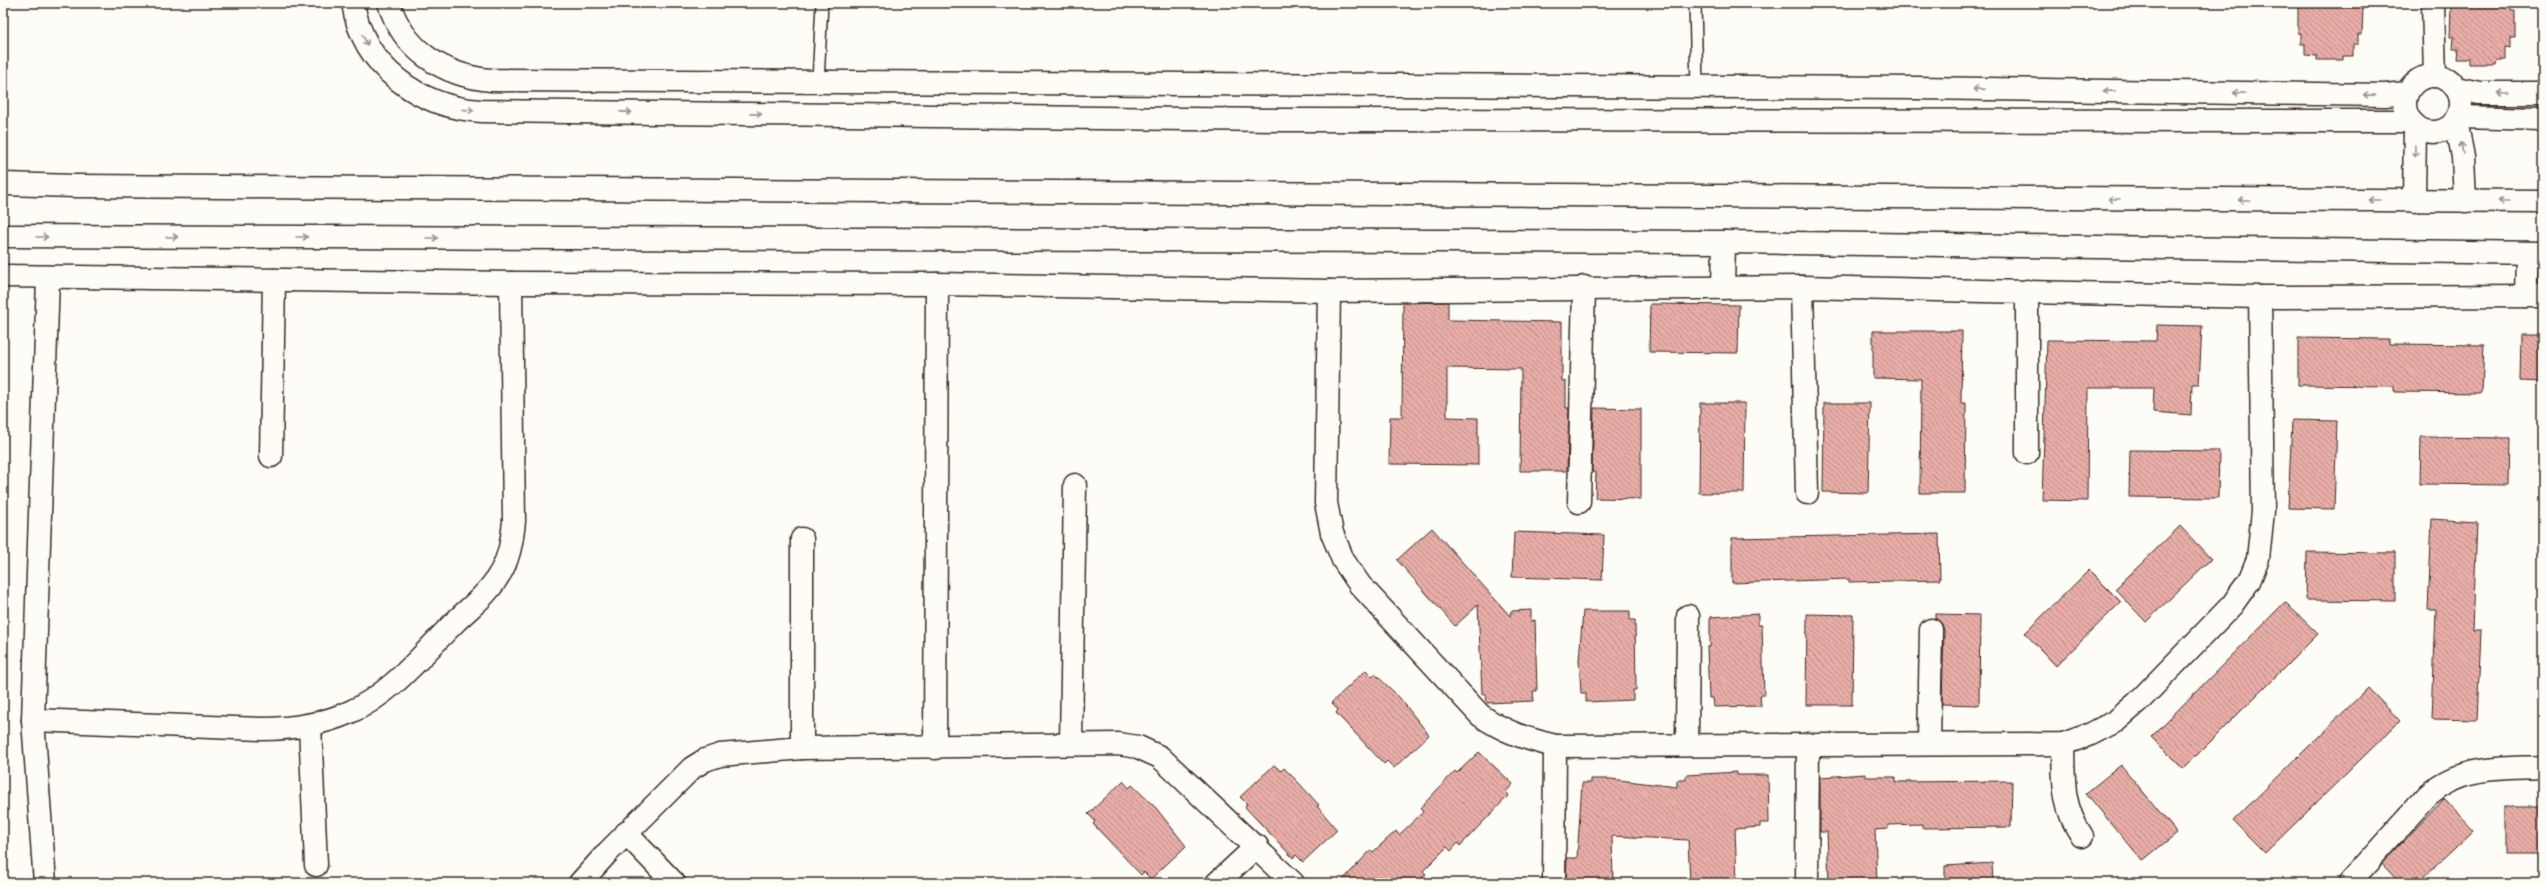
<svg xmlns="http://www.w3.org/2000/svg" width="2546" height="886" font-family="'Indie Flower',sans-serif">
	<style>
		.building { fill: url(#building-back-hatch); stroke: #3b2a1e }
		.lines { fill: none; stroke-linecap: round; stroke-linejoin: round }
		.service-casing { stroke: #3b2a1e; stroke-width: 14 }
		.minor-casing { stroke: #3b2a1e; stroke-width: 25 }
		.service { stroke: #fdfcf7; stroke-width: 11 }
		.minor { stroke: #fdfcf7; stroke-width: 22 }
		.oneway { stroke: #9c938a }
	</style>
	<defs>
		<pattern id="building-back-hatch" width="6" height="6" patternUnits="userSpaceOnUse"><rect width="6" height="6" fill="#e8ada7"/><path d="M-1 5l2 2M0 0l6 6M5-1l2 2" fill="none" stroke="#bd8d87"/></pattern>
	</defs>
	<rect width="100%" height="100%" fill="#fdfcf7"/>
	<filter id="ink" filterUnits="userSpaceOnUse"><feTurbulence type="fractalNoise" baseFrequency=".025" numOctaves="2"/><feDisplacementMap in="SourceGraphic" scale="8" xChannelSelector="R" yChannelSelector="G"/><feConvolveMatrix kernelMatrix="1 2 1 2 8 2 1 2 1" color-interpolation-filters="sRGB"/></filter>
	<g filter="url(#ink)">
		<!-- building -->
		<g class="building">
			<polygon points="2298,3 2359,3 2359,7 2363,7 2362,34 2358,34 2358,44 2353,44 2353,56 2343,56 2343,60 2317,60 2317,56 2305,55 2305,44 2301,44 2301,33 2298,33"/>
			<polygon points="2454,3 2511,3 2511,11 2515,11 2515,38 2510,38 2510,48 2505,47 2505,60 2496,60 2495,64 2469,64 2469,59 2457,59 2458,48 2453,48 2454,37 2450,37 2451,6 2454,6"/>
			<polygon points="1448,302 1448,320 1562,322 1562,381 1566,381 1566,408 1569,408 1567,471 1520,471 1521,369 1447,368 1447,417 1478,418 1478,465 1389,464 1390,417 1402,417 1403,303"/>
			<polygon points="1650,304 1739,305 1738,353 1649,352"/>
			<polygon points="2157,325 2202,326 2199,384 2192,384 2191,415 2153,412 2154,388 2088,388 2087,501 2042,500 2047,340 2156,341"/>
			<polygon points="1873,331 1962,331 1961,403 1966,403 1965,493 1920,493 1921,379 1873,378"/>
			<polygon points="2521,334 2543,334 2543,382 2520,381"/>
			<polygon points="2298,338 2389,339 2389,344 2484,345 2482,393 2394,392 2394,386 2298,385"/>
			<polygon points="1700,403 1745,403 1744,493 1699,493"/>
			<polygon points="1824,403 1870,403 1868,493 1823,492"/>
			<polygon points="1594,408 1641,409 1641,499 1595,498 1596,472 1592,472"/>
			<polygon points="2292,420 2337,421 2334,509 2288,508"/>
			<polygon points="2421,437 2510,438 2509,485 2420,484"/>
			<polygon points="2130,450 2219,451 2218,498 2129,497"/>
			<polygon points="2432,519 2477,522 2473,631 2481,631 2477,720 2432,719 2436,610 2428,610"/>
			<polygon points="2180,526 2211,559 2146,622 2115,589"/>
			<polygon points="1432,528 1510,616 1511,611 1531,610 1531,621 1535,620 1537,691 1533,691 1534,701 1487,703 1486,694 1482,694 1478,605 1455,626 1397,560"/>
			<polygon points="1514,532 1604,535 1602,580 1512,577"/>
			<polygon points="1939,534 1940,580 1849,582 1849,579 1732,583 1732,538"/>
			<polygon points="2307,552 2395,553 2395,601 2306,600"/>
			<polygon points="2089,570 2121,602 2056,666 2025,633"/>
			<polygon points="2285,602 2318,634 2183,769 2151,737"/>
			<polygon points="1583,611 1630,611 1630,620 1635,620 1636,690 1633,690 1633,700 1586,702 1586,693 1581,693 1579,660"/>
			<polygon points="1758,614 1758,625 1762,625 1764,695 1760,695 1761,706 1714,707 1713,698 1709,698 1707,647 1710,647 1710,617"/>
			<polygon points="1807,614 1853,615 1852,705 1806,705"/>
			<polygon points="1935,614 1980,615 1979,705 1942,704 1944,630 1942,624 1935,618"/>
			<polygon points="1366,670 1372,677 1375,674 1399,697 1429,735 1394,768 1387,761 1384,764 1336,713 1338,710 1331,703"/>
			<polygon points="2368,688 2400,721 2265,853 2233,821"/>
			<polygon points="1479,752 1513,784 1506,792 1509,795 1460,846 1458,843 1451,851 1447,847 1423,871 1426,874 1417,883 1340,883 1371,850 1373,852 1396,831 1399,835 1423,812 1420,808 1455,771 1457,773"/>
			<polygon points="1274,765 1281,771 1284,768 1298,782 1319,805 1317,806 1337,830 1303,862 1296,855 1293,858 1245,807 1247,804 1240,797"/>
			<polygon points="2121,765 2177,833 2142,861 2086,793"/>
			<polygon points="1737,772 1737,775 1768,775 1769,823 1760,823 1760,827 1735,829 1737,883 1690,883 1688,840 1612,836 1613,883 1566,883 1567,858 1577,858 1582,783 1591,783 1591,779 1611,779 1677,787 1677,780 1686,780 1686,775"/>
			<polygon points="1866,774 1866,777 1896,777 1896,782 2012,781 2011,827 1922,828 1922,824 1888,825 1888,829 1875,830 1877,883 1829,883 1827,832 1820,832 1820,777"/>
			<polygon points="1123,781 1129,788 1132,785 1156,808 1186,846 1151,879 1144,872 1141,875 1093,824 1095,821 1088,814"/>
			<polygon points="2444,799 2474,831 2419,883 2400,883 2382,864"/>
			<rect x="2505" y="807" width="38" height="47"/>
			<polygon points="1992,863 1993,883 1945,883 1945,866"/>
		</g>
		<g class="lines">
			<!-- service casing -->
			<g class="service-casing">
				<g id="service">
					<polyline points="1695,3 1697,87"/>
					<polyline points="818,82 822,3"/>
				</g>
			</g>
			<!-- minor casing -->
			<g class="minor-casing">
				<g id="minor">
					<path d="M353,3C363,67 419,107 481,111L1281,120L2411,121"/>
					<path d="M389,3C403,50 444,76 491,80L1915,88L2385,95L2407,93"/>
					<polyline points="2433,3 2435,76"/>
					<circle cx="2433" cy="104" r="28"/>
					<polyline points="2456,88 2479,93 2543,93"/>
					<polyline points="2458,117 2543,119"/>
					<polyline points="2456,120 2463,157 2465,201"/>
					<polyline points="3,184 75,186 2543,201"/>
					<polyline points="2414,201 2415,125"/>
					<polyline points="3,236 1724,242 2543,253"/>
					<polyline points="3,276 511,283 937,284 1329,291 1802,287 2260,297 2543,296"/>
					<polyline points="1802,287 1807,493"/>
					<polyline points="1723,288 1724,242"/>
					<path d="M1329,291L1326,503L1332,533L1343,560L1360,585L1480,715C1504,732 1527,739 1555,746L2063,744L2091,734L2116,721L2138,702L2232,605L2249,581L2258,559L2263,511L2260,297"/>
					<polyline points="2027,291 2027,453"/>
					<polyline points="2526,296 2527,253"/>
					<polyline points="271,456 274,280"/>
					<polyline points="1579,502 1584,287"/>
					<polyline points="802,539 802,748"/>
					<path d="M33,720L261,729C292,729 321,725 350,712C392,694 423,653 455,622C469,608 487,595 497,578C509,561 512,541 514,521L511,283"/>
					<polyline points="310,725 316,865"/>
					<polyline points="1071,743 1075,485"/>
					<polyline points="1929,743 1931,630"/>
					<polyline points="1687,744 1688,616"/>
					<path d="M2063,744C2064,780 2061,805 2082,836"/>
					<polyline points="935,748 937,284"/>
					<polyline points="626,833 674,883"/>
					<polyline points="45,883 33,720 48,278"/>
					<polyline points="580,883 608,852 692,768 705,760 720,755 802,748 1118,744 1138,747 1160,757 1293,883"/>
					<polyline points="1217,883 1257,846"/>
					<polyline points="1554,883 1555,746"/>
					<polyline points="1807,883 1808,744"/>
					<path d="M2349,883L2428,795C2463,765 2499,769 2543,767"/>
				</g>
			</g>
			<!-- service -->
			<use href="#service" class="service"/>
			<!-- minor -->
			<use href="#minor" class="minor"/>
		</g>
		<!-- one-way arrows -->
		<defs><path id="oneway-shaft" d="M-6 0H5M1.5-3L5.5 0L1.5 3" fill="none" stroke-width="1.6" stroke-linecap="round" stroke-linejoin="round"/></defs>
		<g class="oneway">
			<use href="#oneway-shaft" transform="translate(365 40) rotate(63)"/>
			<use href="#oneway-shaft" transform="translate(1979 89) rotate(-179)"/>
			<use href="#oneway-shaft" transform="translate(2109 91) rotate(-179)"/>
			<use href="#oneway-shaft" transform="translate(2239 93) rotate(-179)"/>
			<use href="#oneway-shaft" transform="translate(2504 93) rotate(-180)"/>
			<use href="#oneway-shaft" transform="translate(2369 95) rotate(-179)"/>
			<use href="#oneway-shaft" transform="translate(468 110) rotate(6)"/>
			<use href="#oneway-shaft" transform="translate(626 112) rotate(1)"/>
			<use href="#oneway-shaft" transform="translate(756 114) rotate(1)"/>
			<use href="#oneway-shaft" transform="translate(2462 148) rotate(-98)"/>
			<use href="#oneway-shaft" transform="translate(2415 151) rotate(89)"/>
			<use href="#oneway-shaft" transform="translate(2114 199) rotate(-180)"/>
			<use href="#oneway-shaft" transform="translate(2244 200) rotate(-180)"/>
			<use href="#oneway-shaft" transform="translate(2374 200) rotate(-180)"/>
			<use href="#oneway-shaft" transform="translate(2504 201) rotate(-180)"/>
			<use href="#oneway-shaft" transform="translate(42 237)"/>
			<use href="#oneway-shaft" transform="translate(172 237)"/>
			<use href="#oneway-shaft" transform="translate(302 237)"/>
			<use href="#oneway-shaft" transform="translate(432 238)"/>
		</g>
	</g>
	<!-- margin -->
	<rect width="2546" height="886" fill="none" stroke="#fdfcf7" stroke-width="16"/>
	<rect x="8" y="8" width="2530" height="870" fill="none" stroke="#3b2a1e" stroke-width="1.5" filter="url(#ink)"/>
</svg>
